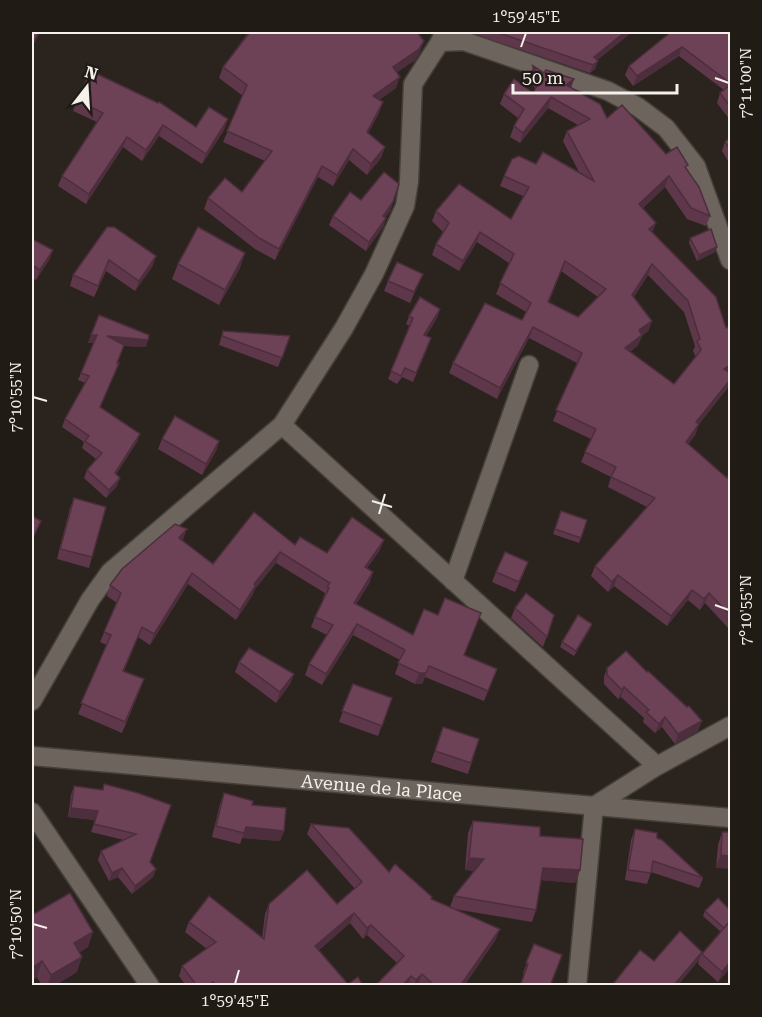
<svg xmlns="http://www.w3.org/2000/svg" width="762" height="1017" font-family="'Roboto Serif',serif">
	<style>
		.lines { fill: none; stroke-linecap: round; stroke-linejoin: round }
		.street-casing { stroke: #45403a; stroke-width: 21 }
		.secondary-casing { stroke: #45403a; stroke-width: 21 }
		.street { stroke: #6c645d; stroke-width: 18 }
		.secondary { stroke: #6c645d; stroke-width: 18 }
		.wall { fill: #5e384a; fill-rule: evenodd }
		.shaded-wall { fill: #4c2e3c }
		.building { fill: #6d4156; stroke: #4c2e3c; stroke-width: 1.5; fill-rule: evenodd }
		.ticks { fill: none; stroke: #f5f0ec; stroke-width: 2 }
		.labels { text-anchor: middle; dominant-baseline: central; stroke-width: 4.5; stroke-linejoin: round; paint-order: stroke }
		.street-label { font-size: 18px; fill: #f5f0ec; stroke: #211b15 }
		.neatline { fill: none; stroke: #f5f0ec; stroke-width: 2 }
		.ticks-label { font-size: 15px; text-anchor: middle; fill: #f5f0ec }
	</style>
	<rect width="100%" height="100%" fill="#2b241e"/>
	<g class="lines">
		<!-- street casing -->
		<g class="street-casing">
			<g id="street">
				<polyline points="440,42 464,41 608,91 638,107 666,128 696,166 730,260"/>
				<polyline points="282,425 657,766"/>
				<polyline points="453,581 529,365"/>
				<polyline points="32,701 90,600 110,572 282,425 344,328 374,274 405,206 409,181 413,84 440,42 444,32"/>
				<polyline points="32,812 150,986"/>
				<polyline points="577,986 594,806 657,766 730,726"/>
			</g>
		</g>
		<!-- secondary casing -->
		<g class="secondary-casing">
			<g id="secondary">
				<path id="s1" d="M32,756L730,818"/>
			</g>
		</g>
		<!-- street -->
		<use href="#street" class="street"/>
		<!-- secondary -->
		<use href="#secondary" class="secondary"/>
	</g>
	<!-- wall -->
	<g class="wall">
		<polygon points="243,32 417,32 420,52 415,60 397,72 396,88 379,100 383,102 379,113 368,133 385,147 381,158 367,175 349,160 333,186 318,177 275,260 255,249 204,209 208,198 242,192 265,161 223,142 243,96 219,78 223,67 247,34"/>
		<polygon points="469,32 632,32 597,60 595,69 590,73"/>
		<polygon points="671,32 730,33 730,120 717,103 720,93 724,90 679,56 633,86 625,75 629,66"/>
		<path d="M533,66L544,73L574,79L571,88L607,118L666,154L687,169L710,216L706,226L687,219L665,187L643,208L656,223L652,232L726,328L730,326V385L699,424L695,435L688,444L727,478L730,472V630L705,603L700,610L688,600L667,626L614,586L608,592L591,576L595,566L647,507L608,487L611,477L581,462L591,439L553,421L577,363L529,338L497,399L449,373L453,363L522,320L526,312L496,294L509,263L477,242L459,271L432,255L436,244L443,232L432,221L436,211L511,219L523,196L500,186L504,176L536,164L580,174L563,141L567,131L578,125L548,108L520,143L510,137L514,126L518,118L500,104L504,94L533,93L535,89L529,77ZM561,271L598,297L578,317L549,302ZM648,275L684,312L695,346L693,351L696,357L674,384L630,352L638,345L642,336L648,331L652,321L634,297Z"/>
		<polygon points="77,100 196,127 228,119 224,130 202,164 159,136 142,161 123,147 86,204 58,186 62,176 97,122 73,111"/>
		<polygon points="730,138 730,164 722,151 725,142"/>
		<polygon points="361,200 393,202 390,211 385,218 386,218 383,227 366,251 329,225 333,216"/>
		<polygon points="107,227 156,256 152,267 135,291 106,271 94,297 70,286 73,275"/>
		<polygon points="690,238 715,252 697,261 689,243"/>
		<polygon points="32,239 53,250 49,260 36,280 32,278"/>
		<polygon points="178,264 240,268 219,305 172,279"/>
		<polygon points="423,274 410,303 384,291 388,281"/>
		<polygon points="440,309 437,318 426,336 428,347 413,382 402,377 397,384 388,379 410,326 406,324 409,316"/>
		<polygon points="99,315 146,347 124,346 117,363 119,363 116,371 100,407 140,434 137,442 116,474 117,486 106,498 84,478 87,470 96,459 82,448 84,442 62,427 65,419 85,383 78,380 94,343 88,343"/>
		<polygon points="223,331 290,336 278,367 219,345"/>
		<polygon points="162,439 219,441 216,451 202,475 158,449"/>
		<polygon points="74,498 92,557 89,568 57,559 70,508"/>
		<polygon points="561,511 587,520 579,543 553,534"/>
		<polygon points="182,540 213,564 295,545 327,553 380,550 367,568 370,582 356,604 413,635 497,669 484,701 425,677 422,684 415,684 395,674 400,660 353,635 322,685 305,675 309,664 327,635 311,627 315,617 324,598 323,598 325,593 276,563 255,589 252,596 236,620 188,584 150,645 138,637 124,671 140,690 122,733 78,714 107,645 100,642 117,603 107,596 110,585"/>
		<polygon points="496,572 524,573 515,592 492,582"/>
		<polygon points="515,608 554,615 543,647 511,618"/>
		<polygon points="590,629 574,656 560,647 562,642"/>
		<polygon points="239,662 294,674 290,684 276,703 235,672"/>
		<polygon points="607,668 698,731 675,744 662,727 655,733 643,722 644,718 621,697 618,699 604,684 604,677"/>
		<polygon points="353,684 392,698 378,736 339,722"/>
		<polygon points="443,727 479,739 468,774 431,762"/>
		<polygon points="104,784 138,793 150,862 156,869 153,877 132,894 118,877 109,881 98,860 101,851 124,840 91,832 95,820 68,817 71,795 74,786 102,790"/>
		<polygon points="224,793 252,805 284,831 280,841 242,838 240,844 212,837 220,804"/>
		<polygon points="473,821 540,836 580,870 575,883 541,880 536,910 532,922 454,909 496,939 464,986 420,986 418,984 417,986 375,986 397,963 367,935 363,939 350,923 319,950 348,984 363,986 186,986 179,976 182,966 207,949 185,932 189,922 262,938 265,914 269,904 337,904 355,889 307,834 311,824 431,899 450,907 454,896 475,871 465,870 468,833"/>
		<polygon points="635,829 657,838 703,878 699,888 651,872 647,884 625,880 631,840"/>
		<polygon points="722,832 730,832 716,868 718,845"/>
		<polygon points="730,910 730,968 718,982 698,964 699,960 677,986 613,986 614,983 654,961 702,954 721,932 703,916 705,911"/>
		<polygon points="32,915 88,947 80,952 77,972 54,986 42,986 37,977 32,980"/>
		<polygon points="534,944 524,974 523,973"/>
	</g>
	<!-- shaded-wall -->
	<g class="shaded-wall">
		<polygon points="39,32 40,32 32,48 32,45"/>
		<polygon points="625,32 632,32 591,65 594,57"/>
		<polygon points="424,41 420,52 415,60 389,78 393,67"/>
		<polygon points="682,47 679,56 633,86 637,76"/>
		<polygon points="598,61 595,69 590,73 593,65"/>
		<polygon points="400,77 396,88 369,107 373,96"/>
		<polygon points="574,79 570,90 566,85"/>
		<polygon points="551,97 548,108 520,143 523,133"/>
		<polygon points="383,102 379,113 363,143 367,132"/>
		<polygon points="228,119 224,130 202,164 206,154"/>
		<polygon points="163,125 159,136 142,161 146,150"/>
		<polygon points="127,137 123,147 86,204 89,194"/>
		<polygon points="385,147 381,158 367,175 371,164"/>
		<polygon points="353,149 349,160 333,186 337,175"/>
		<polygon points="322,166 318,177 275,260 279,249"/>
		<polygon points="669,176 665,187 636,215 639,204"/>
		<polygon points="393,202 390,211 379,225 383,216"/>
		<polygon points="386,218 383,227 366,251 369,242"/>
		<polygon points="656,223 652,234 649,229"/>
		<polygon points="480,232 477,242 459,271 463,261"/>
		<polygon points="717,247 715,252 697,261 699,255"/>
		<polygon points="53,250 49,260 36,280 40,270"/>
		<polygon points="245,253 240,268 219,305 225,290"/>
		<polygon points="156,256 152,267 135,291 139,281"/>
		<polygon points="652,264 648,275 628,306 632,295"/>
		<polygon points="423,274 419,284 410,303 414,292"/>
		<polygon points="440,309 437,318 421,344 424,335"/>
		<polygon points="652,321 648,331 642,336 638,345 621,358 625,348 639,330"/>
		<polygon points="533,327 529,338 497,399 500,388"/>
		<polygon points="91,335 97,335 94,343 88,343"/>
		<polygon points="107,336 148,340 146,347 124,346"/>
		<polygon points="730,365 730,373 724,369"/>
		<polygon points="730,380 730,385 692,432 696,422"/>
		<polygon points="699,424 695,435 682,453 686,442"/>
		<polygon points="140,434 137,442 112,481 115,473"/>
		<polygon points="219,441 216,451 202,475 206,464"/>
		<polygon points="120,478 117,486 106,498 109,490"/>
		<polygon points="187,529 183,540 175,548 179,538"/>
		<polygon points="384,540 380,550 361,577 365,567"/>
		<polygon points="280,552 276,563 255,589 252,596 236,620 240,610 254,584"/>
		<polygon points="373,572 370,582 351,613 354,603"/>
		<polygon points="192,573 188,584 150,645 154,634"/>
		<polygon points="618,575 614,586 608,592 612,582"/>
		<polygon points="692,590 688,600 667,626 671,616"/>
		<polygon points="709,593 705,603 700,610 704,599"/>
		<polygon points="357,624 353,635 322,685 326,674"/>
		<polygon points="592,624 590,629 574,656 576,651"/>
		<polygon points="429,666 422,684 415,684 419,673"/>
		<polygon points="294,674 290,684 276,703 280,692"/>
		<polygon points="624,687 621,697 618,699 622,690"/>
		<polygon points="665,717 662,727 655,733 659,724"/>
		<polygon points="702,721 698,731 675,744 678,734"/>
		<polygon points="71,808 98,811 95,820 68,817"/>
		<polygon points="246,827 284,831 280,841 242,838"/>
		<polygon points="721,855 730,856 730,869 716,868"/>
		<polygon points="469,858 484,859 480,871 465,870"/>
		<polygon points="122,868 118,877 109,881 112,873"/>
		<polygon points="543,868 580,870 575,883 539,880"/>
		<polygon points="156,869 153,877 132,894 135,886"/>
		<polygon points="354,913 350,923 311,956 315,946"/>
		<polygon points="371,925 367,935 363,939 367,928"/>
		<polygon points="500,929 496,939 464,986 460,986"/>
		<polygon points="93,932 88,947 69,958 74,943"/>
		<polygon points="702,952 699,960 677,986 673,986"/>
		<polygon points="82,957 77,972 54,986 47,986 51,975"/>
		<polygon points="42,961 37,977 32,980 32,971 33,967"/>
		<polygon points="730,962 730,968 718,982 722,972"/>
		<polygon points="422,974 418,984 417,986 414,986 416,980"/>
		<polygon points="411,976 408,986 402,986"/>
	</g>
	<!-- building -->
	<g class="building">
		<polygon points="32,32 39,32 32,45"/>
		<polygon points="250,32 417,32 424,41 419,49 393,67 400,77 373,96 383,102 367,132 385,147 371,164 353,149 337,175 322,166 279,249 259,238 208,198 225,178 242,192 272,151 227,131 247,85 223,67"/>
		<polygon points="496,32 625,32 594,57 598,61 593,65"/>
		<polygon points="671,32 729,32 730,33 730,83 682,47 637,76 629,66"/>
		<path d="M533,66L544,73L546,70L574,79L566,85L600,104L607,118L622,105L666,154L677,147L688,165L685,167L699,187L710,216L691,208L669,176L639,204L656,223L649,229L716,297L726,328L730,326V365L724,369L730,373V380L696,422L699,424L686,442L727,478L730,472V615L709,593L704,599L692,590L671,616L618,575L612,582L595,566L655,498L611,477L616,467L585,452L596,429L556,410L582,353L533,327L500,388L453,363L485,303L522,320L531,303L500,283L514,254L480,232L463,261L436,244L449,223L436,211L459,184L511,219L529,187L504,176L512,159L519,156L536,164L543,152L594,181L567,131L590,119L551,97L523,133L514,126L524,109L504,94L514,79L533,93L540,80ZM565,261L606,289L578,317L548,302ZM652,264L688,301L700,339L697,341L701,350L674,384L625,348L642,335L639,330L652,321L632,295Z"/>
		<polygon points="91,71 158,103 159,102 196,127 209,107 228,119 206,154 163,125 146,150 127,137 89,194 62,176 103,113 77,100"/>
		<polygon points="730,85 730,106 720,93"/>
		<polygon points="730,138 730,149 725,142"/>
		<polygon points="384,172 399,184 393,202 383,216 386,218 369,242 333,216 350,192 361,200"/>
		<polygon points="107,227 114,227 156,256 139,281 109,260 98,286 73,275"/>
		<polygon points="198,227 245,253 225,290 178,264"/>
		<polygon points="711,229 717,247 699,255 690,238"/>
		<polygon points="32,239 53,250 40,270 32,265"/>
		<polygon points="397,262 423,274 414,292 388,281"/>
		<polygon points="420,297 440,309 424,335 431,338 416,373 405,368 401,376 391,371 413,318 409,316"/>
		<polygon points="99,315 149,335 148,340 107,336 124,345 117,363 119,363 100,407 140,434 115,473 120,478 109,490 87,470 102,453 85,441 89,436 65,419 89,376 81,373 97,335 91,335"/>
		<polygon points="223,331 290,336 282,358 222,336"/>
		<polygon points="175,416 219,441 206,464 162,439"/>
		<polygon points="74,498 106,507 92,557 60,549"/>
		<polygon points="561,511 587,520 581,538 555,529"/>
		<polygon points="254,512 295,545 300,537 327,553 352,517 384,540 365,567 373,572 354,603 413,635 424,609 438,615 445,598 481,613 464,655 497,669 488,691 429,666 426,673 419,673 398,663 405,650 357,624 326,674 309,664 333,625 315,617 329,588 327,587 330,583 280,552 254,584 256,585 240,610 192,573 154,634 142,627 123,671 144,679 125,722 81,703 111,635 104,632 121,593 110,585 122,569 175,524 187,529 179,538 213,564"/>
		<polygon points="32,516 41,521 32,540"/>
		<polygon points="505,552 528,562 519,582 496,572"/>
		<polygon points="526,593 554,615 547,637 515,608"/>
		<polygon points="578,615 592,624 576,651 562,642"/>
		<polygon points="249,648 294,674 280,692 239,662"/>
		<polygon points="626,651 647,672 648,671 687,707 689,706 702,721 678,734 665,717 659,724 646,712 649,710 624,687 622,690 607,675 607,668"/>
		<polygon points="353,684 392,698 382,726 342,711"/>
		<polygon points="443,727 479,739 471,763 435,751"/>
		<polygon points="104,784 138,793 171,805 150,862 156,869 135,886 122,868 112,873 101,851 136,834 94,824 98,811 71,808 74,786 103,790"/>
		<polygon points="224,793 253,801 252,805 286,808 284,831 246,827 244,833 216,826"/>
		<polygon points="473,821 540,827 540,836 583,839 580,870 543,868 536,910 454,896 484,859 469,858"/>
		<polygon points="311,824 349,828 389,872 395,864 432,897 431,899 500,929 460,986 435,986 422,974 416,980 411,976 402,986 375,986 404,956 371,925 367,928 354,913 315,946 348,984 358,977 363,986 329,986 328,984 326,986 216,986 213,982 208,986 197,986 182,966 216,942 189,922 209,896 264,939 269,904 307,870 337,904 362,882"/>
		<polygon points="635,829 657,833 657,838 662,840 703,878 653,861 651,873 628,870"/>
		<polygon points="722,832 730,832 730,856 721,855"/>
		<polygon points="70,893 93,932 74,943 82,957 51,975 42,961 33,967 32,964 32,915"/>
		<polygon points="718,898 730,910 730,921 724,928 705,911"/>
		<polygon points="730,921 730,962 722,972 702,954"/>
		<polygon points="680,931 702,952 673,986 617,986 614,983 640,950 654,961"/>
		<polygon points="534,944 562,955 550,986 520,986 528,964 526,963"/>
	</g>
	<!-- ticks -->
	<path class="ticks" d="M521,47L526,33M715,78L729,83M33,397L47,401M372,501L392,507M379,514L385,494M715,605L729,610M33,924L47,928M235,984L239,970"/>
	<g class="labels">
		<!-- street labels -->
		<g class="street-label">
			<text stroke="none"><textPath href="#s1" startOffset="351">Avenue de la Place</textPath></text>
		</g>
	</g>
	<!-- border -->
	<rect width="762" height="1017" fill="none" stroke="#211b15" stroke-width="66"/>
	<!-- north arrow -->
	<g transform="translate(87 87) rotate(17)" stroke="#211b15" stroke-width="4.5" paint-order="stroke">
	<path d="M0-4.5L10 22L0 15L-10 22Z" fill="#f5f0ec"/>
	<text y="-9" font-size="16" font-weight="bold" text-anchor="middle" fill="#f5f0ec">N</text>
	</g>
	<!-- scale -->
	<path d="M513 84v9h164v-9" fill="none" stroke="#f5f0ec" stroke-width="3"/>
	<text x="522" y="84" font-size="18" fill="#f5f0ec" stroke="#211b15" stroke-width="4.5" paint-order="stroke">50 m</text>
	<rect x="33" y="33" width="696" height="951" class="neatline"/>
	<g class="ticks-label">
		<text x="526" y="22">1°59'45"E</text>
		<text transform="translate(746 83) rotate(-90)" y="5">7°11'00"N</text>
		<text transform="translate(16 397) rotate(-90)" y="5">7°10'55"N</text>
		<text transform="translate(746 610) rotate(-90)" y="5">7°10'55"N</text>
		<text transform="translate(16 924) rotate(-90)" y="5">7°10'50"N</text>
		<text x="235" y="1006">1°59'45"E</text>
	</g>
</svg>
